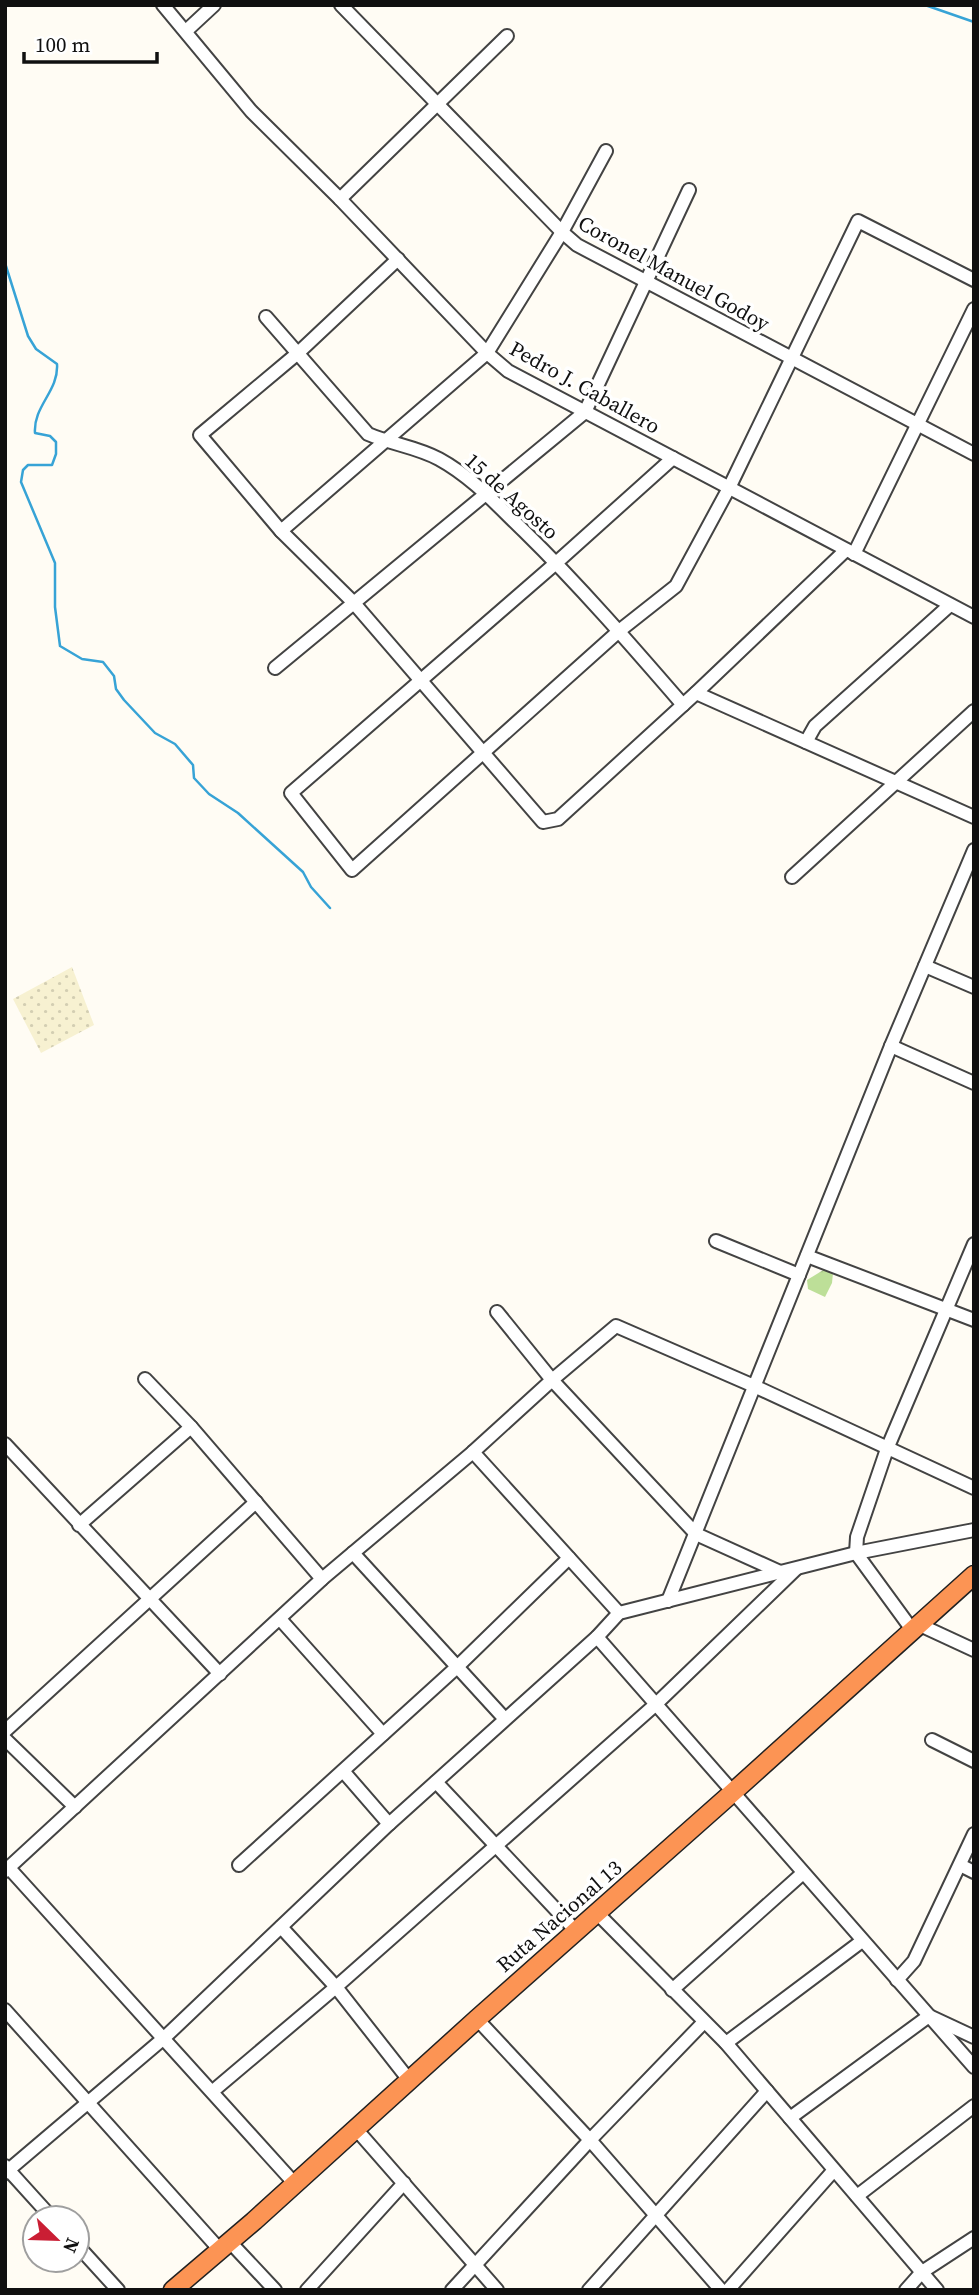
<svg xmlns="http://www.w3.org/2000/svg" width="979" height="2295" font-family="'Source Serif 4',serif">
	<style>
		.farmland { fill: url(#farmland-dots) }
		.forest { fill: url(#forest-firs) }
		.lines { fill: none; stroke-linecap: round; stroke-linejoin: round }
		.stream { stroke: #37a3d6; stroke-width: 2.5 }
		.minor-casing { stroke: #434343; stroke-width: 16 }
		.highway-casing { stroke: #212121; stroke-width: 21 }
		.minor { stroke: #fff; stroke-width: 12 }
		.highway { stroke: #fc9454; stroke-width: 18 }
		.labels { text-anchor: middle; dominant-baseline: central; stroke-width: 7; stroke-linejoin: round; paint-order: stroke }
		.street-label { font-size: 21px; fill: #101010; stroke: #fff }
	</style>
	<defs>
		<pattern id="farmland-dots" width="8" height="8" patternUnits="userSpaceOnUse" patternTransform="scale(1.75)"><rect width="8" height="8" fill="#f7f1d1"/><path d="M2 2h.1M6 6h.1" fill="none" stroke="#d3ceb2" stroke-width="1.8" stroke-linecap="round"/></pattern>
		<pattern id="forest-firs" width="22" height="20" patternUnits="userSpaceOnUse" patternTransform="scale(1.75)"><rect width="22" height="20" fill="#bddf98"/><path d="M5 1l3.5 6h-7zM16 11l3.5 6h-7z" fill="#a1be82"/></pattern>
	</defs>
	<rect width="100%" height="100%" fill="#fffcf4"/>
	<!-- farmland -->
	<polygon class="farmland" points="72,967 94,1025 41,1053 13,999"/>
	<!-- forest -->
	<polygon class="forest" points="825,1269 833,1273 832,1283 825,1297 808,1289 807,1280"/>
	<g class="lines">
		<!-- stream -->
		<g class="stream">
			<polyline points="925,5 974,22"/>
			<path d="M5,263L28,336L36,349L57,364C59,391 33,406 35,433L50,436L56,442V454L52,465H28L23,470L21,482L55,563V607L60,646L82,659L103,662L114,676L116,689L124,700L155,733L175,744L193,765L194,778L209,794L238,813L303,872L311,887L330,908"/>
		</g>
		<!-- minor casing -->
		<g class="minor-casing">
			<g id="minor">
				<polyline points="163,5 251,111 340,199 487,353 508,371 974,617"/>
				<polyline points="341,5 562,232 577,245 974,454"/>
				<polyline points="186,31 214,5"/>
				<polyline points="340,199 507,36"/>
				<polyline points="398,259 298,353 200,435 281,531 487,353 562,232 606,151"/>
				<path d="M266,317L368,434C391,444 417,447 439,459C472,477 497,505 524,531C580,586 632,646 683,705"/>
				<polyline points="673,458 556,563 291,793 352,870 619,631 676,586 729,488 858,221 974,280"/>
				<polyline points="281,531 353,602 543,822 558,819 696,693 846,550"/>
				<polyline points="854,554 974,309"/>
				<polyline points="275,668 585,412 689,190"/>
				<polyline points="696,693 974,817"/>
				<polyline points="806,742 815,726 950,605"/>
				<polyline points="792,877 974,711"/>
				<polyline points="925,966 974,987"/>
				<polyline points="891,1046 974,1083"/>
				<polyline points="716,1241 799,1275"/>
				<polyline points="807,1256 974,1320"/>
				<polyline points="497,1312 552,1380 696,1534 780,1572"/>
				<polyline points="145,1379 191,1427 322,1579"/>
				<polyline points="5,1444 220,1674"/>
				<polyline points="473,1452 619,1613"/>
				<polyline points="79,1525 191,1427"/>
				<polyline points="353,1553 504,1718"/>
				<polyline points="668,1601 891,1046 974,850"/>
				<polyline points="280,1619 383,1734"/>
				<polyline points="920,1625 974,1650"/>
				<polyline points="913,1631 856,1553 857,1537 887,1449 974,1244"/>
				<polyline points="597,1637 974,2067"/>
				<polyline points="5,1731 256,1502"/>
				<polyline points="5,1739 75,1807"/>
				<polyline points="932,1740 974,1761"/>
				<polyline points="343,1771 389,1824"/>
				<polyline points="436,1782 576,1931"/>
				<polyline points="239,1865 457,1667 569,1558"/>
				<polyline points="960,1865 974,1872"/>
				<polyline points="9,1868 295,2184"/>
				<polyline points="5,1871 322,1579 473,1452 552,1380 616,1326 754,1386 974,1488"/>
				<polyline points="597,1913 726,2043 937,2290"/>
				<polyline points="281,1927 336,1987 409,2080"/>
				<polyline points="897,1980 914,1961 974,1834"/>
				<polyline points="672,1990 803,1873"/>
				<polyline points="5,2010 220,2250"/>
				<polyline points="477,2019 590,2140 721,2290"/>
				<polyline points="726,2043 862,1941"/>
				<polyline points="213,2091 336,1987 655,1705 796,1569"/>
				<polyline points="790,2118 929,2016 974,2037"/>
				<polyline points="356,2129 497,2290"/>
				<polyline points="5,2166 52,2218"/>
				<polyline points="5,2173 164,2038 389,1824 597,1637 619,1613 856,1553 974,1530"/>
				<polyline points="857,2196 974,2106"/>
				<polyline points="230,2242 275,2290"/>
				<polyline points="77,2245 118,2290"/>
				<polyline points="307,2290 404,2183"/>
				<polyline points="452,2290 590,2140 704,2022"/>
				<polyline points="589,2290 767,2091"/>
				<polyline points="728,2290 834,2170"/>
				<polyline points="906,2290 922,2272 974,2238"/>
			</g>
		</g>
		<!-- highway casing -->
		<g class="highway-casing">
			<polyline id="highway" points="173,2290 254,2221 477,2019 732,1793 974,1575"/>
		</g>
		<!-- minor -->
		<use href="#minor" class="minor"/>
		<!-- highway -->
		<use href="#highway" class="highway"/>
	</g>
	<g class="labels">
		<!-- street labels -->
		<g class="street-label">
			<text transform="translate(674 273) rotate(29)">Coronel Manuel Godoy</text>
			<text transform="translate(585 387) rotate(29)">Pedro J. Caballero</text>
			<text transform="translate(512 496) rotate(42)">15 de Agosto</text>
			<text transform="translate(559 1916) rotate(-41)">Ruta Nacional 13</text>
		</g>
	</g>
	<!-- border -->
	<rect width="979" height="2295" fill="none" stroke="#101010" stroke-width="14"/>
	<!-- north arrow -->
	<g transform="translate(56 2239) rotate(113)"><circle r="33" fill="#ffffff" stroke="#9f9f9f" stroke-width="2"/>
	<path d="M0-5L12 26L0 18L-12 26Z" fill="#ca1e34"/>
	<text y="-10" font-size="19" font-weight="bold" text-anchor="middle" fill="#101010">N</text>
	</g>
	<!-- scale -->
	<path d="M24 52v10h133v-10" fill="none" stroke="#101010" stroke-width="3.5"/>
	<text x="35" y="52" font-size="21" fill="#101010" stroke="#ffffff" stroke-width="5" paint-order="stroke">100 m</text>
</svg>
